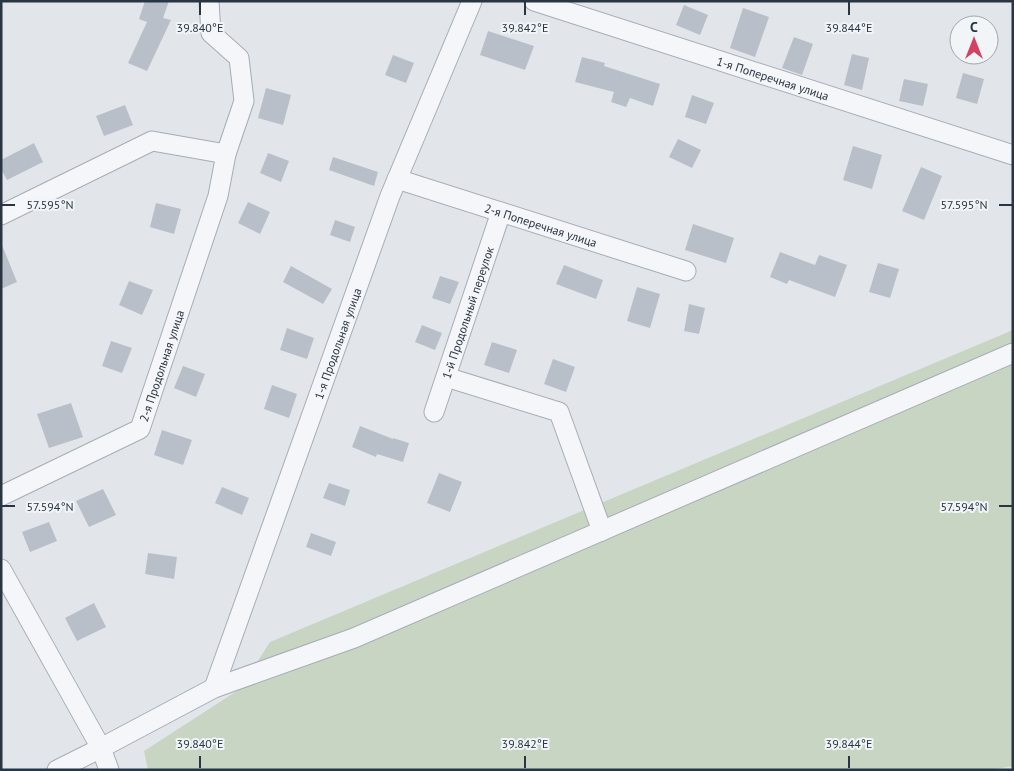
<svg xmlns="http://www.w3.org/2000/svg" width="1014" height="771" font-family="'PT Sans',sans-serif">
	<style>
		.green { fill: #c8d5c2 }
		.building { fill: #b9bfc8 }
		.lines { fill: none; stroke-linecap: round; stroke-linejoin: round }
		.minor-casing { stroke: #a7adb5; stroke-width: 21 }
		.minor { stroke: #f5f6f9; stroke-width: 19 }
		.ticks { fill: none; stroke: #293543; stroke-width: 2 }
		.labels { text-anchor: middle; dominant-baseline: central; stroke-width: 4; stroke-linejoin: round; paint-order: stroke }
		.street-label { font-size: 12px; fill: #293543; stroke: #f1f5f8 }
		.ticks-label { font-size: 12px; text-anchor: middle; fill: #293543; stroke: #f1f5f8; stroke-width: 4; stroke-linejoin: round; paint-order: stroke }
	</style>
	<rect width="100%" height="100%" fill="#e2e6eb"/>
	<!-- green -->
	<polygon class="green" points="1013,330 1013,766 990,770 148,770 144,751 240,689 270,642"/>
	<!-- building -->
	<g class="building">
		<polygon points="145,1 169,1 163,18 171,20 147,71 128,63 147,22 139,19"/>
		<polygon points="684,5 708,15 700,35 676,25"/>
		<polygon points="743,8 769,17 755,57 730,48"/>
		<polygon points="488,31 534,46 525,70 480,55"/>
		<polygon points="794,37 813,44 802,75 782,68"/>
		<polygon points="852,54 869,58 862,90 844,85"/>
		<polygon points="393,55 414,63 406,83 385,75"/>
		<polygon points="582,57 605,63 604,66 660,84 653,106 630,98 626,107 611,102 614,92 575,82"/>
		<polygon points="963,73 984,79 977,104 956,98"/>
		<polygon points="904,79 928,84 923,106 899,101"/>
		<polygon points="266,88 291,95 283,125 258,118"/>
		<polygon points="692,95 714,103 706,124 685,117"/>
		<polygon points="125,105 133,125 104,136 96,116"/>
		<polygon points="678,139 701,150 692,168 669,157"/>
		<polygon points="34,143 43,162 7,180 1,169 1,160"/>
		<polygon points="853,146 882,155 872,189 843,180"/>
		<polygon points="268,153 289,161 281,182 260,173"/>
		<polygon points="333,157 378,172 374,186 329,170"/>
		<polygon points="921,167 942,176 924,220 902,211"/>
		<polygon points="248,202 270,212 260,234 238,223"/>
		<polygon points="156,203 181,209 174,234 150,227"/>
		<polygon points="335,220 355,227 350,242 330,235"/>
		<polygon points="693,224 734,238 726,263 685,250"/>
		<polygon points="1,245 2,245 17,282 1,289"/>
		<polygon points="780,252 815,265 819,255 847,265 835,297 789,280 787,284 770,277"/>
		<polygon points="878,263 899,269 890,298 869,292"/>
		<polygon points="564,265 603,280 596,299 556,284"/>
		<polygon points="291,266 332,289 323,304 283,282"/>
		<polygon points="440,276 459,282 450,304 432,298"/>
		<polygon points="129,281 153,290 142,315 119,305"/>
		<polygon points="637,287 660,294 650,328 627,321"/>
		<polygon points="689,304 705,308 699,334 684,331"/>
		<polygon points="422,325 442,333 435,350 415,342"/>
		<polygon points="287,328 314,338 307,359 280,350"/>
		<polygon points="111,341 132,348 122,373 102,366"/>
		<polygon points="492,342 517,350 509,373 484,365"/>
		<polygon points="553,359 575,367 566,392 544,384"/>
		<polygon points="183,366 205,374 196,397 174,388"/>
		<polygon points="272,385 297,394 289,418 264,409"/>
		<polygon points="71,403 83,437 49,448 37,414"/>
		<polygon points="360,426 393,439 393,438 409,443 403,462 377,454 376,457 352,447"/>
		<polygon points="162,430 192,440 183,465 154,455"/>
		<polygon points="439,473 462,482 450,512 427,503"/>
		<polygon points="329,483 350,490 345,506 323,498"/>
		<polygon points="222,487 249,498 242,515 215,503"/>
		<polygon points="103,489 116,515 89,527 76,501"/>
		<polygon points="49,522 57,541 30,552 22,532"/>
		<polygon points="311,533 336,542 331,556 306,547"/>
		<polygon points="148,553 177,557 174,579 145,574"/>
		<polygon points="94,603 106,627 77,641 65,618"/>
	</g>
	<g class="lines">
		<!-- minor casing -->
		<g class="minor-casing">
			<g id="minor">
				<path id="s1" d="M534,1L1013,155"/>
				<path id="s2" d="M397,179L686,271"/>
				<polyline points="1,215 152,141 226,154"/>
				<polyline points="446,377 559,412 602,531"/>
				<path id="s3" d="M434,412L501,212"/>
				<path id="s4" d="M1,496L140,429L218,196L226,154L244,101L239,58L211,33L209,1"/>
				<polyline points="1,569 101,748 109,770"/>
				<path id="s5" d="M214,688L390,196L472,1"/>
				<polyline points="57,770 101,748 214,688 354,638 1013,353"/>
			</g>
		</g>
		<!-- minor -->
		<use href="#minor" class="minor"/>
	</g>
	<!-- ticks -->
	<path class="ticks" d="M200,2V15M525,2V15M849,2V15M2,205H15M999,205H1012M2,506H15M999,506H1012M200,756V768M525,756V768M849,756V768"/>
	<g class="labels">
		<!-- street labels -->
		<g class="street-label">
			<text stroke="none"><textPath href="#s1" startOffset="251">1-я Поперечная улица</textPath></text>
			<text stroke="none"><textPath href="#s2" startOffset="151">2-я Поперечная улица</textPath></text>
			<text stroke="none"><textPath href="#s3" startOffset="105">1-й Продольный переулок</textPath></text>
			<text stroke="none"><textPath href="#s5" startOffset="366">1-я Продольная улица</textPath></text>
			<text stroke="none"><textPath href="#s4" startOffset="221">2-я Продольная улица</textPath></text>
		</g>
	</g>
	<g class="ticks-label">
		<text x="200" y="32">39.840°E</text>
		<text x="525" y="32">39.842°E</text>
		<text x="849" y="32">39.844°E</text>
		<text x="50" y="209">57.595°N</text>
		<text x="964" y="209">57.595°N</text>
		<text x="50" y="511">57.594°N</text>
		<text x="964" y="511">57.594°N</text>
		<text x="200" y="748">39.840°E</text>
		<text x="525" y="748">39.842°E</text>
		<text x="849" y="748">39.844°E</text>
	</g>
	<!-- border -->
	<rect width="1014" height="771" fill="none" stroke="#293543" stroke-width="5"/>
	<!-- north arrow -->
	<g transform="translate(974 40)"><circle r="24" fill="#f1f5f8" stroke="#a1a8b0"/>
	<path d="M0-4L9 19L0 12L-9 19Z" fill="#d44263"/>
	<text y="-8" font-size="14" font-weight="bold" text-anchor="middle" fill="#293543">С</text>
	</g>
</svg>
